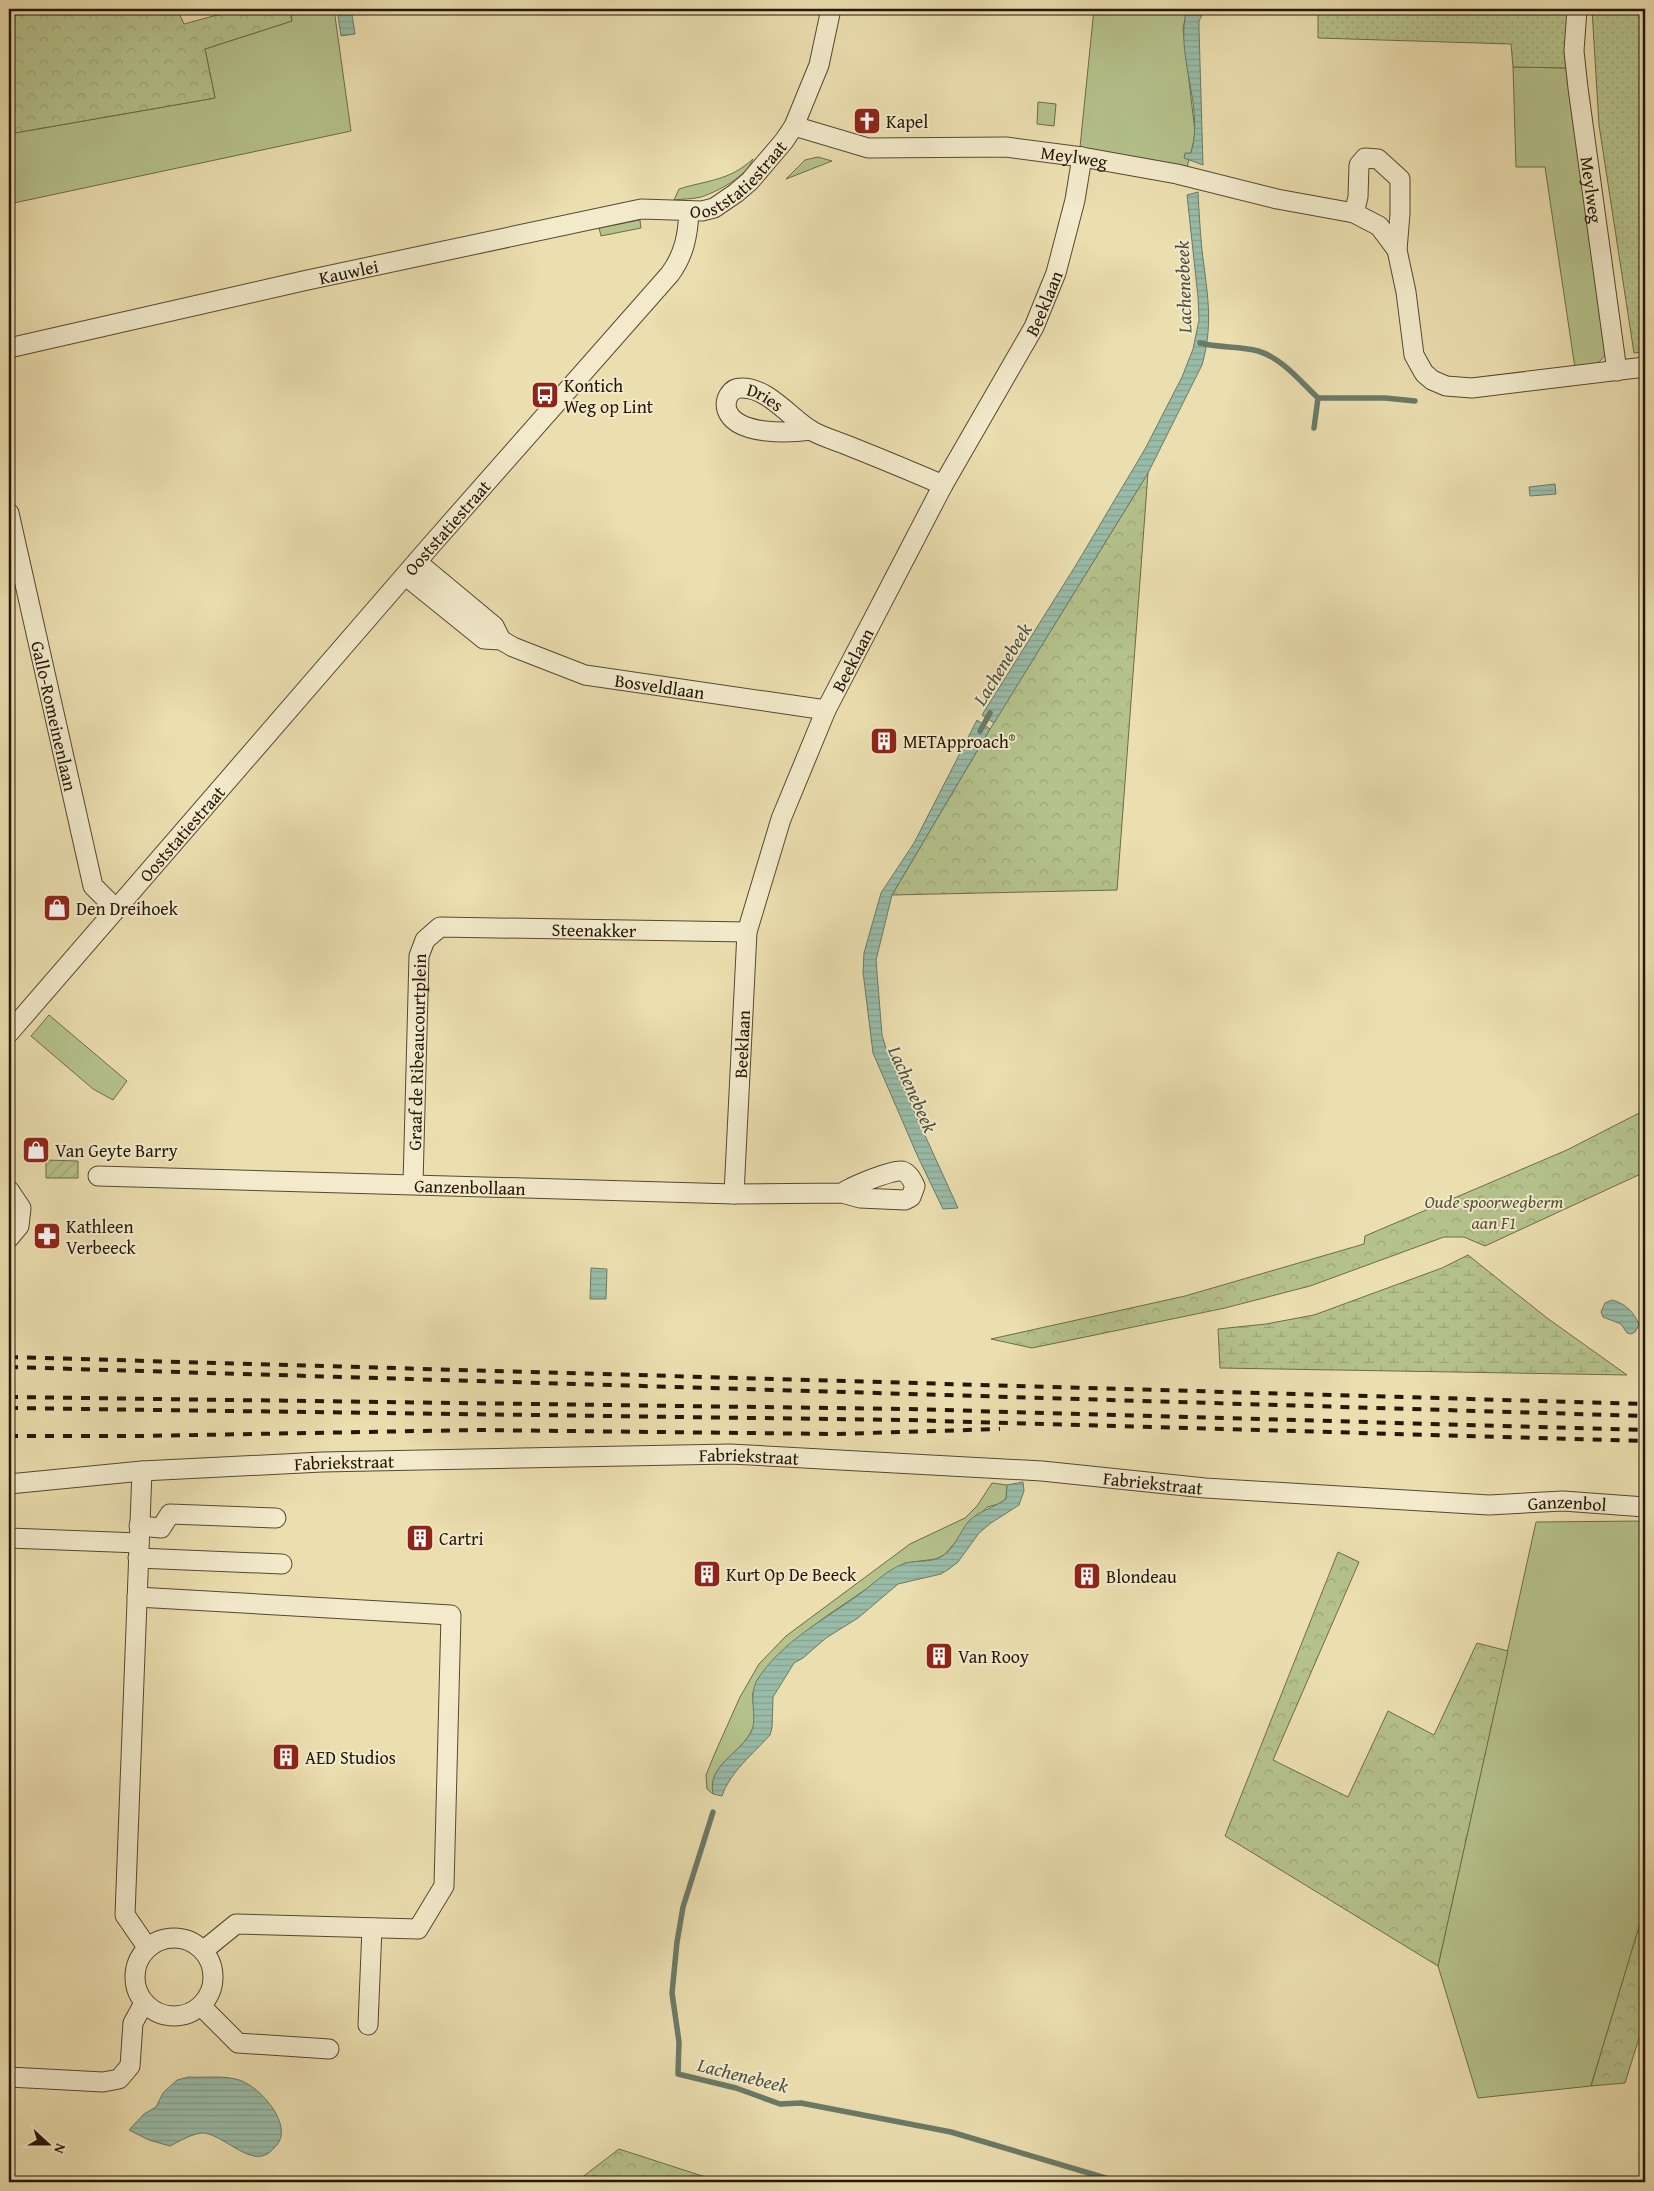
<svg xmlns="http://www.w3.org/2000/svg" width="1654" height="2191" font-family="'Gentium Book Plus',serif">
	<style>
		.grass { fill: #b5c28c; stroke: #6c6c49 }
		.forest { fill: url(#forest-crowns); stroke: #6c6c49 }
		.wetland { fill: url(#wetland-marsh); stroke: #6c6c49 }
		.park { fill: url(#park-dots); stroke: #6c6c49 }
		.garden { fill: url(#garden-furrows); stroke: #6c6c49 }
		.water { fill: url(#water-rules); stroke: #6a7a67 }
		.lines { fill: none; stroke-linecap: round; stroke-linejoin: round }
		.stream { stroke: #6a7a67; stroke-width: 5.5 }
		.minor-casing { stroke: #564830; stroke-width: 21 }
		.minor { stroke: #f2eacb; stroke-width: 19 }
		.rail { stroke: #241606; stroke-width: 4; stroke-dasharray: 9 9; stroke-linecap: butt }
		.labels { text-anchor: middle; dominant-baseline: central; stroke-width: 4; stroke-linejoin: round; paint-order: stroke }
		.poi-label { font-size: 18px; fill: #241606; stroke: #f2eacb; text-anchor: start }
		.street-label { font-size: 18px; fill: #241606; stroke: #f2eacb }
		.park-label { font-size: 18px; font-style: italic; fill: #575235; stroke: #f2eacb }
		.water-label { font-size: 19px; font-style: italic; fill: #4d503f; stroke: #f2eacb }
	</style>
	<defs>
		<pattern id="forest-crowns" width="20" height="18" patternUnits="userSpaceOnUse" patternTransform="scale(1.25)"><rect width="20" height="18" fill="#b5c28c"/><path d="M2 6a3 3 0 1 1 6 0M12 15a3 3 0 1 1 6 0" fill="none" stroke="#9ca677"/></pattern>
		<pattern id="wetland-marsh" width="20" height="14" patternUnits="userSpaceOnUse" patternTransform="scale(1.25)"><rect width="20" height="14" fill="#b5c28c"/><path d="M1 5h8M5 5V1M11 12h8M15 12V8" fill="none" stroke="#9ca677"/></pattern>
		<pattern id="park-dots" width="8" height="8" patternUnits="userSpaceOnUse" patternTransform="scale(1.25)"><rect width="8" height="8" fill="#b5c28c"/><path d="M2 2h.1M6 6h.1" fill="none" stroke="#9ca677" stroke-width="1.8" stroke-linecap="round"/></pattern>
		<pattern id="garden-furrows" width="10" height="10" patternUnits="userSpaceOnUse" patternTransform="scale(1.25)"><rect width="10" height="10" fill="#b5c28c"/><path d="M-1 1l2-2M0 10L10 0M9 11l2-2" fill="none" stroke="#9ca677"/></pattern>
		<pattern id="water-rules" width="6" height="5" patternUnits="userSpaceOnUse" patternTransform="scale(1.25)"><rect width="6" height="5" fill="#99bca8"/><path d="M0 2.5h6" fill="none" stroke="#84a18f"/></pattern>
	</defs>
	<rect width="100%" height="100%" fill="#ebdeaf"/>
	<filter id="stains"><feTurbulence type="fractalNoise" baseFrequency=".004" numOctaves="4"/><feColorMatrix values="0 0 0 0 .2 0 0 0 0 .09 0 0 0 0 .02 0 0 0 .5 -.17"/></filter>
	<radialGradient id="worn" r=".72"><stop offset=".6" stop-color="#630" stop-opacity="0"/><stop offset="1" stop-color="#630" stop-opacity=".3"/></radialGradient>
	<!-- grass -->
	<g class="grass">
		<polygon points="290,9 334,9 351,131 9,204 9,134 215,98 205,49 292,21"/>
		<path d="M1094,9H1187L1183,29L1195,132C1194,145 1189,156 1187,168L1080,147Z"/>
		<path d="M1513,67L1569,68L1606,352C1601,366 1589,366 1575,368L1545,167H1516Z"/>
		<polygon points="1038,102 1056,104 1054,126 1037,124"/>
		<polygon points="818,157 832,161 786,179 805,160"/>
		<path d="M753,159C747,176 719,191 701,197C693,199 683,199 674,200L679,189C708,180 729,181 753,159Z"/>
		<polygon points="640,220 641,228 601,236 599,228"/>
		<polygon points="49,1015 127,1081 113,1100 93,1089 31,1036"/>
		<path d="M992,1483L1007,1485L1006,1499L999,1504L987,1507L944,1555L936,1559L905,1563L828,1615L809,1629L753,1692C752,1704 757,1719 752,1730C741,1754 708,1763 713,1794L707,1789L706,1775L715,1753L740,1697L759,1664L786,1636L910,1544L965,1518L977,1506Z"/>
		<polygon points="1645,1521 1645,1907 1591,2086 1478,2098 1438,1966 1536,1522"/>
	</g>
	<!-- forest -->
	<g class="forest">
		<polygon points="11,9 177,9 184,24 239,9 290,9 292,21 205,49 215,98 9,134 9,24 14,22"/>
		<polygon points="1148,473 1117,890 892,895 990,729"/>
		<polygon points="1645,1110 1645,1172 1485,1246 1464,1237 1444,1237 1310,1286 1225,1308 1032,1348 991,1339 1185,1296 1364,1244 1365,1236 1567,1150"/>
		<polygon points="1338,1552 1359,1562 1273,1760 1348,1797 1388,1711 1434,1735 1477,1643 1508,1651 1438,1966 1225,1836"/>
		<polygon points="1645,1907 1645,2019 1625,2083 1591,2086"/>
		<polygon points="619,2149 721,2182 576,2182"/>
	</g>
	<!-- wetland -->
	<polygon class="wetland" points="1468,1255 1547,1318 1627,1375 1220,1368 1218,1329 1266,1324 1314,1315 1442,1268"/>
	<!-- park -->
	<g class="park">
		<polygon points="1318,9 1572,9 1569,68 1513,67 1511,44 1318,38"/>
		<polygon points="1592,9 1645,9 1645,352 1634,353 1599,125"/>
	</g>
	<!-- garden -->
	<polygon class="garden" points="46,1160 78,1161 78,1178 46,1178"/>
	<!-- water -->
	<g class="water">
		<polygon points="337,9 351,9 355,34 341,36"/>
		<path d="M1187,9H1205L1199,21V29L1203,165L1184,158L1185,153H1191C1205,106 1174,55 1187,9Z"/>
		<path d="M1198,192C1199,211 1200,231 1202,250C1207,293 1214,322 1202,365L1148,473L994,723L982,715L1076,565L1145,449L1182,377L1193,349L1199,320L1198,297L1187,195Z"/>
		<polygon points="1555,484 1556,494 1530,496 1529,487"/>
		<polygon points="977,720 990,729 892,895 876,960 882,1035 887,1052 958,1208 943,1209 918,1157 873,1053 863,972 864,953 881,893 914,843"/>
		<polygon points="591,1268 607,1269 606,1299 590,1299"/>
		<path d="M1612,1300C1625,1303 1635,1313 1639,1325L1635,1332L1631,1334L1627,1333L1621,1324L1603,1317L1601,1312L1605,1303Z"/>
		<path d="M1023,1482L1024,1491L1019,1505L991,1523L979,1533L958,1562L949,1569L941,1574L898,1584L858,1618L826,1638L803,1658L794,1663L773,1697L772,1728L770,1735C753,1754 730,1772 722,1796L713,1794C707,1765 740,1754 751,1732C759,1716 746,1696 759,1677C783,1642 820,1622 854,1598C871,1587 884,1571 903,1564C916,1559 932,1564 944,1555C955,1547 960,1532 968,1522C979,1510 994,1508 1006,1499L1007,1485Z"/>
		<path d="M189,2077C204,2078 224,2075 239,2080C260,2086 296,2127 275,2147C271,2151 268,2155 262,2156C244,2160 220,2133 202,2133C191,2134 180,2141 170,2146L149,2140L129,2130L144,2114L156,2107L163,2093L177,2080Z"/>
	</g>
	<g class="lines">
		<!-- stream -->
		<g class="stream">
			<path d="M1200,343C1219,348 1239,346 1258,351C1282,358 1300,381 1318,398H1385L1415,401"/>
			<polyline points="1314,428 1318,398"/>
			<polyline points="980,731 990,713"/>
			<polyline points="713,1812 683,1907 677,1942 672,1993 679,2042 678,2074 736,2088 780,2104 801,2103 951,2132 1119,2182"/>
		</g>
		<!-- minor casing -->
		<g class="minor-casing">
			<g id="minor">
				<path id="s1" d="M1577,9L1574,51L1578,88L1617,371"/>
				<path id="s2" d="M794,126L868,148L1006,147L1082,157L1177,174L1277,199L1354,213L1379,226L1397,250L1406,292L1414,355L1424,373L1432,380L1446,386L1472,388L1645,367"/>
				<polyline points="1354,213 1358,197 1359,165 1365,158 1378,159 1400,179 1400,214 1397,250"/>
				<path id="s3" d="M9,348L303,281L641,209L702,211L714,208L736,193L750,181L784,141L794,126L819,65L831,9"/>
				<path id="s4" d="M811,430C790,433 736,436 727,410C724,400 730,388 741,388C768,387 791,419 812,431C825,438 840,442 854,448C884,460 913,472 943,485"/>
				<path id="s5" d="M9,513L93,886L116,909"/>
				<polyline points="417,562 494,626 501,640"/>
				<path id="s6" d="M406,576L484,639L501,640L513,647L585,675L826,710"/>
				<path id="s7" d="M9,1033L433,543L670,274C684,255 688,235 689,211"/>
				<path id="s8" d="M98,1176L734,1194L842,1193L860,1198L905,1200L911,1197L915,1186C912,1180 909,1173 902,1171C893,1169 850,1187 842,1193"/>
				<path id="s9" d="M413,1184L419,956L425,940L440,927L747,932"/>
				<polyline points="9,1190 21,1208 19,1226 9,1238"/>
				<path id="s10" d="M734,1194L747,932L781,819L826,710L943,485L1034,327L1056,273L1075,200L1082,157"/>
				<polyline points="142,1471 125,1915 147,1947"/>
				<path id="s11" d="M9,1484L142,1471L322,1462L730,1454L1042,1471L1205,1488L1489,1505L1563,1501L1645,1507"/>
				<polyline points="139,1526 161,1528 170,1514 276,1518"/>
				<polyline points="9,1538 139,1543"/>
				<polyline points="138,1558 282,1564"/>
				<polyline points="137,1597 451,1615 444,1886 418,1929 236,1924 204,1950"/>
				<circle cx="174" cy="1977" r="39"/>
				<polyline points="201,2006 238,2043 329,2049"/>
				<polyline points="368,2025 372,1928"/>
				<polyline points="9,2077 103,2082 119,2079 130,2066 133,2023 144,2003"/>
			</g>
		</g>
		<!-- minor -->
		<use href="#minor" class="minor"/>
		<!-- rail -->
		<g class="rail">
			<polyline points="9,1357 1645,1404"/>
			<polyline points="9,1367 1645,1416"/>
			<polyline points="9,1397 906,1409 1645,1430"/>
			<polyline points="9,1408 905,1420 1645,1441"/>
			<polyline points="9,1436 140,1436 476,1430 836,1434 1000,1429"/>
		</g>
	</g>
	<!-- icons -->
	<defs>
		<g id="church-square" transform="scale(1.4375)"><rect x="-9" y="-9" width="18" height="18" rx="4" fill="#8f2418" stroke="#f2eacb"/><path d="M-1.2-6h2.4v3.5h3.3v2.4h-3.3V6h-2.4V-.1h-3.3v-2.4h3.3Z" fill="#fff"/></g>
		<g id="bus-square" transform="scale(1.4375)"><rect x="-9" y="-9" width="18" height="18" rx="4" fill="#8f2418" stroke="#f2eacb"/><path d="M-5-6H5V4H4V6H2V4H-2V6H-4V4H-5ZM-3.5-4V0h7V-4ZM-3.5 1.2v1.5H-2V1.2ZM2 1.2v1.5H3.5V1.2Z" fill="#fff"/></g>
		<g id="building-square" transform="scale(1.4375)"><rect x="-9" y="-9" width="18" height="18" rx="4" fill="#8f2418" stroke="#f2eacb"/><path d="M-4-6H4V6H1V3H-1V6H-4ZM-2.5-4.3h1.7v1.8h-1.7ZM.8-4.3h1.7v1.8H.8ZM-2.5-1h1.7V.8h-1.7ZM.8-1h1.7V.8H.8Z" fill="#fff"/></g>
		<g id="shop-square" transform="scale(1.4375)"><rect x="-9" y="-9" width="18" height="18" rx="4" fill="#8f2418" stroke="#f2eacb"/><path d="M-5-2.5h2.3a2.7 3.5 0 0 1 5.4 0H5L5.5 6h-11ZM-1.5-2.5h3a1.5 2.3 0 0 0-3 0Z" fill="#fff"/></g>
		<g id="pharmacy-square" transform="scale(1.4375)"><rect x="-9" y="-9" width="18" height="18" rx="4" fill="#8f2418" stroke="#f2eacb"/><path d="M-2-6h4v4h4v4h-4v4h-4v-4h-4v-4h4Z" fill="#fff"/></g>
	</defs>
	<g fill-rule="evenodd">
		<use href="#church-square" x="867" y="121"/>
		<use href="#bus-square" x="545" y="395"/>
		<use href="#building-square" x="884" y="741"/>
		<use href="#shop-square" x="57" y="908"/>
		<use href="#shop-square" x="36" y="1150"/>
		<use href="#pharmacy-square" x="47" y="1236"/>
		<use href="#building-square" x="420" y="1538"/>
		<use href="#building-square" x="707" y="1574"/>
		<use href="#building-square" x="1087" y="1576"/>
		<use href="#building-square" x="939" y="1656"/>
		<use href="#building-square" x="286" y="1757"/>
	</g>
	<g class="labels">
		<!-- poi labels -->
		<g class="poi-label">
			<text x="886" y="121">Kapel</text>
			<text x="564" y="385">Kontich<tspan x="564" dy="21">Weg op Lint</tspan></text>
			<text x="903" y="741">METApproach®</text>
			<text x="76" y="908">Den Dreihoek</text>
			<text x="55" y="1150">Van Geyte Barry</text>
			<text x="66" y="1226">Kathleen<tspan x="66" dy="21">Verbeeck</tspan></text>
			<text x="439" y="1538">Cartri</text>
			<text x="726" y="1574">Kurt Op De Beeck</text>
			<text x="1106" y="1576">Blondeau</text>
			<text x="958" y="1656">Van Rooy</text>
			<text x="305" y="1757">AED Studios</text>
		</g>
		<!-- street labels -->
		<g class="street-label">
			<text stroke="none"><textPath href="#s2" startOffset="284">Meylweg</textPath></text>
			<text stroke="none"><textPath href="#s3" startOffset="756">Ooststatiestraat</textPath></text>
			<text stroke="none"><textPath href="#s1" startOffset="182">Meylweg</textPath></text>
			<text stroke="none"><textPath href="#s3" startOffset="348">Kauwlei</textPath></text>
			<text stroke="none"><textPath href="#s10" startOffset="960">Beeklaan</textPath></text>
			<text stroke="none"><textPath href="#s4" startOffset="148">Dries</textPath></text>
			<text stroke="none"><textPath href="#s7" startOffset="669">Ooststatiestraat</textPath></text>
			<text stroke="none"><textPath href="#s10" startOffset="555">Beeklaan</textPath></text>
			<text stroke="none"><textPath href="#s6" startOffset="284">Bosveldlaan</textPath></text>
			<text stroke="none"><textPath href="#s5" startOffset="208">Gallo-Romeinenlaan</textPath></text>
			<text stroke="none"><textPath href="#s7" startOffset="264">Ooststatiestraat</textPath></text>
			<text stroke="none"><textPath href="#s9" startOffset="419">Steenakker</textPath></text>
			<text stroke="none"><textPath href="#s10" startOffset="150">Beeklaan</textPath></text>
			<text stroke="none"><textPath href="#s9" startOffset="132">Graaf de Ribeaucourtplein</textPath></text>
			<text stroke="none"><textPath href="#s8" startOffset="372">Ganzenbollaan</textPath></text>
			<text stroke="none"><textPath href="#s11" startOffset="741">Fabriekstraat</textPath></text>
			<text stroke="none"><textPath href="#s11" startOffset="336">Fabriekstraat</textPath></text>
			<text stroke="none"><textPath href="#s11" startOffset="1146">Fabriekstraat</textPath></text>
			<text stroke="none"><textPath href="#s11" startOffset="1561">Ganzenbol</textPath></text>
		</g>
		<!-- park labels -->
		<g class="park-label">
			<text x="1494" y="1201">Oude spoorwegberm<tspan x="1494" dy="21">aan F1</tspan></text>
		</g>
		<!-- water labels -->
		<g class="water-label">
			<text transform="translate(1183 287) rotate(-92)">Lachenebeek</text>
			<text transform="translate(1002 664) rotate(-58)">Lachenebeek</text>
			<text transform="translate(913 1089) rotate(66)">Lachenebeek</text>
			<text transform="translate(743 2075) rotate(14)">Lachenebeek</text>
		</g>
	</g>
	<!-- margin -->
	<rect width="1654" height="2191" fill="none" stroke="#ebdeaf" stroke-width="30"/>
	<rect x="10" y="10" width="1634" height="2171" fill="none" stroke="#241606" stroke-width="2.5"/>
	<rect x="15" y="15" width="1624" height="2161" fill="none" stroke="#241606"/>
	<!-- north arrow -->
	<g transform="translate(48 2144) rotate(111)" stroke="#f2eacb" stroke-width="4" paint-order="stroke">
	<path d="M0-4L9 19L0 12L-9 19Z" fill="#241606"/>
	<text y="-8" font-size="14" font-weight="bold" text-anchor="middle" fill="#241606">N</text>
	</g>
	<rect width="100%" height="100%" filter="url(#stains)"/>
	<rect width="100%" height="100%" fill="url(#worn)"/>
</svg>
